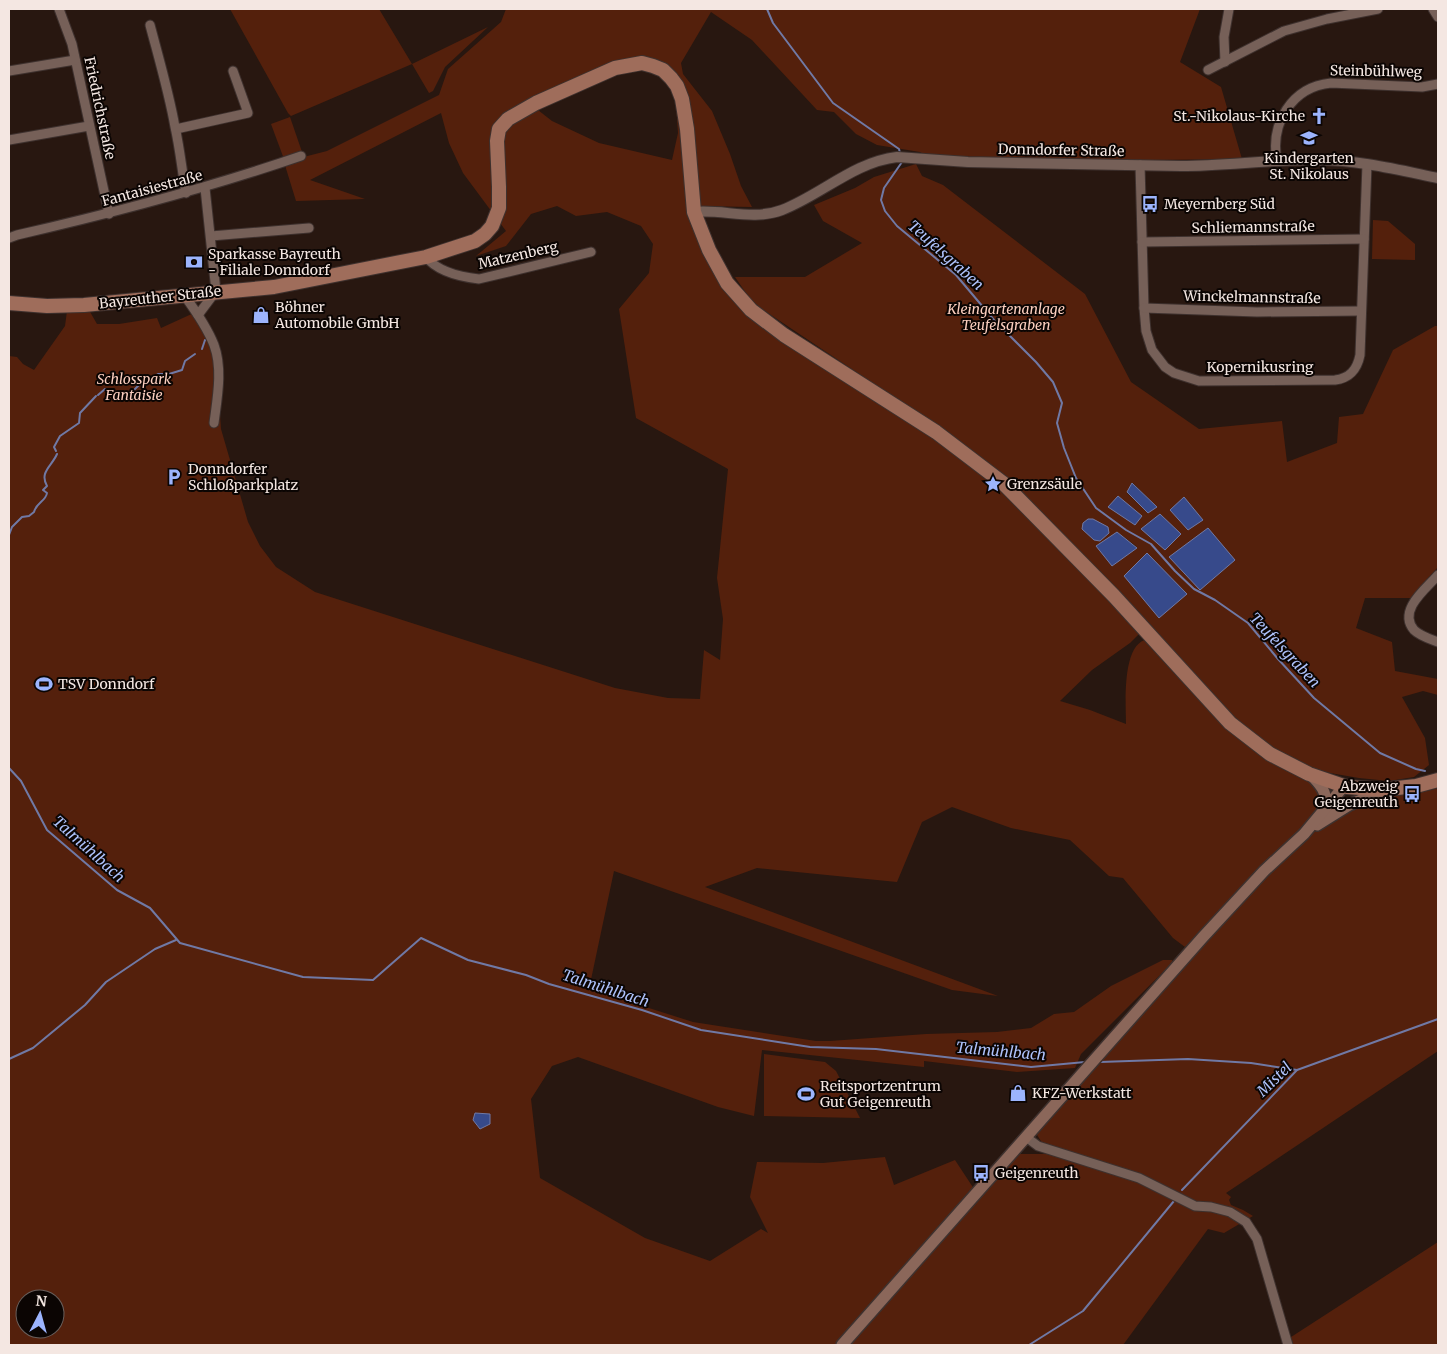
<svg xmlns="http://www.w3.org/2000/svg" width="1447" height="1354" font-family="Merriweather,serif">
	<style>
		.green { fill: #54200c; fill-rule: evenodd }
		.water { fill: #374a8b; stroke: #7079a5 }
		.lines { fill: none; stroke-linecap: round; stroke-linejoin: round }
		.stream { stroke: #7079a5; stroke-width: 2 }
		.minor-casing { stroke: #3e312e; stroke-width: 11 }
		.tertiary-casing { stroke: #3e312e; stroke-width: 12 }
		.secondary-casing { stroke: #3e312e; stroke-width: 14 }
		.primary-casing { stroke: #3e312e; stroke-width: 16 }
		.minor { stroke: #766058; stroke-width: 9 }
		.tertiary { stroke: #766058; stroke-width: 10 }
		.secondary { stroke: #8b675a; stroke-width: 11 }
		.primary { stroke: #9f6d5b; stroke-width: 14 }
		.labels { text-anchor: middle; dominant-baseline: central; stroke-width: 4; stroke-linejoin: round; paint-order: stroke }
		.street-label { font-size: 14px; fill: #f4e7e2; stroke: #0b0503 }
		.poi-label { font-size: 14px; fill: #f4e7e2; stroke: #0b0503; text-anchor: start }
		.park-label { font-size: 14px; font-style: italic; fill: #fccfbf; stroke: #0b0503 }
		.water-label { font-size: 15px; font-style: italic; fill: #aec2fb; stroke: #0b0503 }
	</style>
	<rect width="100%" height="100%" fill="#281710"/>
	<!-- green -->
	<g class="green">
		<polygon points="230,9 379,9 412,64 488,27 445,67 433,91 429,93 412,64 291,116 288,113"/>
		<path d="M506,9H1200L1180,62L1221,87L1242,159L1058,161L929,157L920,152L877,145L856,134L834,112L817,110L752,40L711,12L681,63L683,74L712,111L730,154L741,186L752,207L699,206L688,213L741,305L947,446L1008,492L1140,633L1130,643L1092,670L1060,701L1090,710L1126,724C1126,705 1121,643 1148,639L1218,715L1313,781L1323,798L1318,813L1185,947L1173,938L1123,878L1109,876L1070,840L1011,828L952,807L922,822L897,882L757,868L705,887L998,996L952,990L614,871L589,989L693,1022L816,1041H830L926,1034L997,1032L1031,1028L1054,1014L1074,1012L1111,986L1163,960H1172L1173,962L1081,1054L1075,1068L1017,1072L924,1061V1067L762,1050L754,1116L718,1107L578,1057L552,1066L531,1099L540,1178L645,1238L710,1261L761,1229L768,1233L750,1197L757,1162L823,1163L885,1157L894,1185L955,1160L978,1195L1020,1154H1049L1034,1130L1231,912L1309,834L1330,818L1384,796L1431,790L1438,788V1051L1226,1193L1231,1197L1229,1200L1231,1205L1243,1210L1253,1216L1224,1233L1208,1229L1123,1345H9V356L17,357L23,364L34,370L65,326L67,311L89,310L97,324H119L157,318L161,328L196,312L216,355L221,429L248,522L260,546L276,567L315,592L615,688L668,698L700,699L704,650L720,660L723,619L717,578L728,469L636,418L619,309L649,273L653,244L641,226L607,212L576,216L557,206L531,214L506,246L476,256L506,231L463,173L449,143L441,113L310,180L365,199L296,201L284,162L327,151L439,95L448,69L501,22ZM627,62L674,77L678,133L672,160L599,143L552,121L529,103ZM25,1299H55V1329H25Z"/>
		<polygon points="290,117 302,152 284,159 271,124"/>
		<path d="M916,164L922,176L943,185L1085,294L1131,382L1199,429L1282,421L1287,462L1337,443L1339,417L1363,414L1393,350L1435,326H1438V567L1411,598H1365L1356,628L1392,642L1395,671L1438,679V695L1423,691L1402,697L1425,738L1429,765L1414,777L1389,781L1359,778L1330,773L1310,767L1284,755L1258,739L1203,687L1030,502L892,396L762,309L750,299L735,277H805L862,243L823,221L814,205L855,188L874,177ZM1132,483H1133L1157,507L1148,513L1127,493ZM1082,526L1109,530L1108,533L1100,541L1094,540ZM1117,532L1136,546L1137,548L1097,546Z"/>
		<polygon points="1373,220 1388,221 1415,244 1415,260 1372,259"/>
		<polygon points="764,1054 825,1062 836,1071 860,1118 764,1116"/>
		<polygon points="1438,1242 1438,1345 1290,1345 1288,1339"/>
	</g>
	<!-- water -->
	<g class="water">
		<polygon points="1132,483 1157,507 1148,513 1127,492"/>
		<polygon points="1118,496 1142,516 1135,525 1108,507"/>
		<polygon points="1184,497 1203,520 1188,530 1170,510"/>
		<polygon points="1160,514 1181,534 1165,550 1141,529"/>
		<polygon points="1088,519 1093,519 1108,527 1109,533 1100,541 1094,540 1082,529 1083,523"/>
		<polygon points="1208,528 1235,560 1200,590 1169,557"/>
		<polygon points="1117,532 1137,548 1112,566 1096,546"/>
		<polygon points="1147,553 1187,594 1159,618 1124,576"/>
		<polygon points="475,1113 490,1114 490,1124 480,1129 473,1120"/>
	</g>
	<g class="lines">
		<!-- stream -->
		<g class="stream">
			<polyline points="767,9 773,23 833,103 899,149 900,153"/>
			<polyline points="901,160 902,162 884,188 881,200 885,211 897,226 956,275 994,320 1036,362 1053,382 1062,403 1057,423 1064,448 1076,478 1096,508 1126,530 1151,544 1175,571 1194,589 1215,600 1248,623 1278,659 1314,698 1380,753 1416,769 1425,771"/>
			<polyline points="202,349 205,340"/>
			<polyline points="98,395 105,389 123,394 130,394 140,384 148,381 158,374 169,374 182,370 185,361 195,354"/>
			<polyline points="56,451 54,447 60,436 79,423 80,413 96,396"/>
			<path d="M9,535L12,527L22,517L29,516L34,512C36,503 46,501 47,493L43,490L47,486C39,472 52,466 57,454"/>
			<polyline points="9,768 21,781 47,830 117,890 150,908 180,943 303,977 373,980 421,938 468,960 526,975 549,984 642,1010 701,1030 810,1047 876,1049 1031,1067 1085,1062"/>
			<polyline points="9,1059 33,1048 85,1005 106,982 155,949 176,940"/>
			<polyline points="1100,1062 1188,1059 1251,1063 1297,1070"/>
			<polyline points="1182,1190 1297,1070 1438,1019"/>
			<polyline points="1029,1345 1083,1311 1174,1201"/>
		</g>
		<!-- minor casing -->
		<g class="minor-casing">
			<g id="minor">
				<polyline points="59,9 72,44 109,214"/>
				<polyline points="1433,9 1438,17"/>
				<path d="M150,25C159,59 169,93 175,127C180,149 182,171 186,193"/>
				<polyline points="1225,62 1224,37 1229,9"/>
				<polyline points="1208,70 1284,31 1327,19 1378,9"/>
				<polyline points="9,71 75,60"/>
				<polyline points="176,129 248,113 233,71"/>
				<polyline points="9,140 89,126"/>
				<path d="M1277,161C1270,124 1291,87 1331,83L1422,87L1438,84"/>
				<path d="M1140,165L1144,308L1146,331L1152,350L1165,367L1174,373L1199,381L1335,380C1350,378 1357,370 1360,355L1367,164"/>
				<polyline points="211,236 309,228"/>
				<path d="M9,238L17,235C113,213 208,188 301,156"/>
				<polyline points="1142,242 1364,239"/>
				<path d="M426,257C438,272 461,277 479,279L591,252"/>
				<path d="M184,295C195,310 207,327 214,345C223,369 217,399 214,423"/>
				<polyline points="1144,308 1257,312 1361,311"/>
				<polyline points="198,315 216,291 205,188"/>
				<path d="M1438,575C1427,588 1397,610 1414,630C1420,636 1430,639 1438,642"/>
				<polyline points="1026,1137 1038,1146 1139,1178 1195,1206 1211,1207 1230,1212 1246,1222 1257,1239 1288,1345"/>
			</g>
		</g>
		<!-- tertiary casing -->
		<g class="tertiary-casing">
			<path id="tertiary" d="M694,212C723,209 753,221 782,210C821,195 854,162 897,157L968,162L1181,166C1227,166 1272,159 1318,160C1359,160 1399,170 1438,178"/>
		</g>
		<!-- secondary casing -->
		<g class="secondary-casing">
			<g id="secondary">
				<path d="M1311,775C1321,785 1327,792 1326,807"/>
				<polyline points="1317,825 1349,805 1382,791"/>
				<polyline points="842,1345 1203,937 1264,871 1304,834 1344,786"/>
			</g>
		</g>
		<!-- primary casing -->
		<g class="primary-casing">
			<polyline id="primary" points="9,303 47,306 84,305 274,287 426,257 475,241 485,234 492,226 499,208 499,187 497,141 499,129 508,119 536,103 615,68 642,63 653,66 663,70 671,78 677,86 682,99 687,129 694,212 709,250 727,283 751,310 784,335 936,432 1003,483 1114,596 1230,723 1270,754 1309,774 1347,787 1374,789 1388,789 1416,786 1438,780"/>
		</g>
		<!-- minor -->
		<use href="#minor" class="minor"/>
		<!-- tertiary -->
		<use href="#tertiary" class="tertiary"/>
		<!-- secondary -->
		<use href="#secondary" class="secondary"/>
		<!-- primary -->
		<use href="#primary" class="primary"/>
	</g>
	<!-- icons -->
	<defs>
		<g id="church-bare" transform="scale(1.35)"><path d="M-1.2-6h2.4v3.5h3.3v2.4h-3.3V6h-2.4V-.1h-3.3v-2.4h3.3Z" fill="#9cb4fd" stroke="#0b0503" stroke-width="2.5" paint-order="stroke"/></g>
		<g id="school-bare" transform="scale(1.35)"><path d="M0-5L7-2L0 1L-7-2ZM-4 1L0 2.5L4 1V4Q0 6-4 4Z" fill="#9cb4fd" stroke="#0b0503" stroke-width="2.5" paint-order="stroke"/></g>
		<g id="bus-bare" transform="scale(1.35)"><path d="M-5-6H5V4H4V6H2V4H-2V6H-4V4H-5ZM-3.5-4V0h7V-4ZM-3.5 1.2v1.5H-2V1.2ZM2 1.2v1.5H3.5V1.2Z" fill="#9cb4fd" stroke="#0b0503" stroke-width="2.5" paint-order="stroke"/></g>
		<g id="bank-bare" transform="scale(1.35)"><path d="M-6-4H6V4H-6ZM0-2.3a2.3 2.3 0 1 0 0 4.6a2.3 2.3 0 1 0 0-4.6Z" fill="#9cb4fd" stroke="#0b0503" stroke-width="2.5" paint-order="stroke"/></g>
		<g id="shop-bare" transform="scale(1.35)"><path d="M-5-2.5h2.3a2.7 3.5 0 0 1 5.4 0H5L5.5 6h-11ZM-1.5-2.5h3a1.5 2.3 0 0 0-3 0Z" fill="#9cb4fd" stroke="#0b0503" stroke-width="2.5" paint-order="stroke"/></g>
		<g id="parking-bare" transform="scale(1.35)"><path d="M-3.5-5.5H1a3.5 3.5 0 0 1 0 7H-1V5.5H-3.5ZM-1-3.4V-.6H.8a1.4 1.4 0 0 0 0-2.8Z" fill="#9cb4fd" stroke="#0b0503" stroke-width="2.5" paint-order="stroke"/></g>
		<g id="sight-bare" transform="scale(1.35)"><path d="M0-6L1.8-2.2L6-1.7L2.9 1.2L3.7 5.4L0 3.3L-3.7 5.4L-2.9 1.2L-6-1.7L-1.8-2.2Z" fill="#9cb4fd" stroke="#0b0503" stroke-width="2.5" paint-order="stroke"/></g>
		<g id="stadium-bare" transform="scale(1.35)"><path d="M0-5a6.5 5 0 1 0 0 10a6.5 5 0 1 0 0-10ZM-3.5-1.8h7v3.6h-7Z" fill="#9cb4fd" stroke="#0b0503" stroke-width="2.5" paint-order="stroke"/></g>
	</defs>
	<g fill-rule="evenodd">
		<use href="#church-bare" x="1319" y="116"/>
		<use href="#school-bare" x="1309" y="138"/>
		<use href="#bus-bare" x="1150" y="204"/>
		<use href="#bank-bare" x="194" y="262"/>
		<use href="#shop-bare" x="261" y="315"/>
		<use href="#parking-bare" x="174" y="477"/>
		<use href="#sight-bare" x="993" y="484"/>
		<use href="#stadium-bare" x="44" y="684"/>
		<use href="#bus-bare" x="1412" y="794"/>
		<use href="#shop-bare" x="1018" y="1093"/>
		<use href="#stadium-bare" x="806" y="1094"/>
		<use href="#bus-bare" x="981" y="1173"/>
	</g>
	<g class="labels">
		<!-- street labels -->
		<g class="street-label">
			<text transform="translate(1376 71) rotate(1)">Steinbühlweg</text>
			<text transform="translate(100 108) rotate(78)">Friedrichstraße</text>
			<text transform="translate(1061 150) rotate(1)">Donndorfer Straße</text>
			<text transform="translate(152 188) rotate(-15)">Fantaisiestraße</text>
			<text transform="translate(1253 227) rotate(-1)">Schliemannstraße</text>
			<text transform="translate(518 255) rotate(-13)">Matzenberg</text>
			<text transform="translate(160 297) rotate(-6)">Bayreuther Straße</text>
			<text transform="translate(1252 297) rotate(1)">Winckelmannstraße</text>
			<text x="1260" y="367">Kopernikusring</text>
		</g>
		<!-- poi labels -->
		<g class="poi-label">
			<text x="1305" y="116" text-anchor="end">St.-Nikolaus-Kirche</text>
			<text x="1309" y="158" text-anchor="middle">Kindergarten<tspan x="1309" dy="16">St. Nikolaus</tspan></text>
			<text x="1164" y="204">Meyernberg Süd</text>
			<text x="208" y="254">Sparkasse Bayreuth<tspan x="208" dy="16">- Filiale Donndorf</tspan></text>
			<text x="275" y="307">Böhner<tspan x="275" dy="16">Automobile GmbH</tspan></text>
			<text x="188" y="469">Donndorfer<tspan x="188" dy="16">Schloßparkplatz</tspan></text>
			<text x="1007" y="484">Grenzsäule</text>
			<text x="58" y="684">TSV Donndorf</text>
			<text x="1398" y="786" text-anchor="end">Abzweig<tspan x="1398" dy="16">Geigenreuth</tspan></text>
			<text x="820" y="1086">Reitsportzentrum<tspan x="820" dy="16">Gut Geigenreuth</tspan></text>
			<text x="1032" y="1093">KFZ-Werkstatt</text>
			<text x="995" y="1173">Geigenreuth</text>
		</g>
		<!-- park labels -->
		<g class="park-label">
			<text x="1006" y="309">Kleingartenanlage<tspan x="1006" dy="16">Teufelsgraben</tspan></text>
			<text x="134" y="379">Schlosspark<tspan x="134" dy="16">Fantaisie</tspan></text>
		</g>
		<!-- water labels -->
		<g class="water-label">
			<text transform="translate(946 255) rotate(42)">Teufelsgraben</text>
			<text transform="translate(1285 650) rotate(47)">Teufelsgraben</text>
			<text transform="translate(89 849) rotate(42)">Talmühlbach</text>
			<text transform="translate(606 988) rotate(18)">Talmühlbach</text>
			<text transform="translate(1001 1051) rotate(5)">Talmühlbach</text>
			<text transform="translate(1274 1079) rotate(-44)">Mistel</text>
		</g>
	</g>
	<!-- border -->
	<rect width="1447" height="1354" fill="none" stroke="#f4e7e2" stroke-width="20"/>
	<!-- north arrow -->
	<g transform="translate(40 1314) rotate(6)"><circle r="24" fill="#0b0503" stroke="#685f5c"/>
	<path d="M0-4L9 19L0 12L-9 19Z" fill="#9cb4fd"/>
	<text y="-8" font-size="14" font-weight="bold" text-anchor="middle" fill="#f4e7e2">N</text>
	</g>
</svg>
